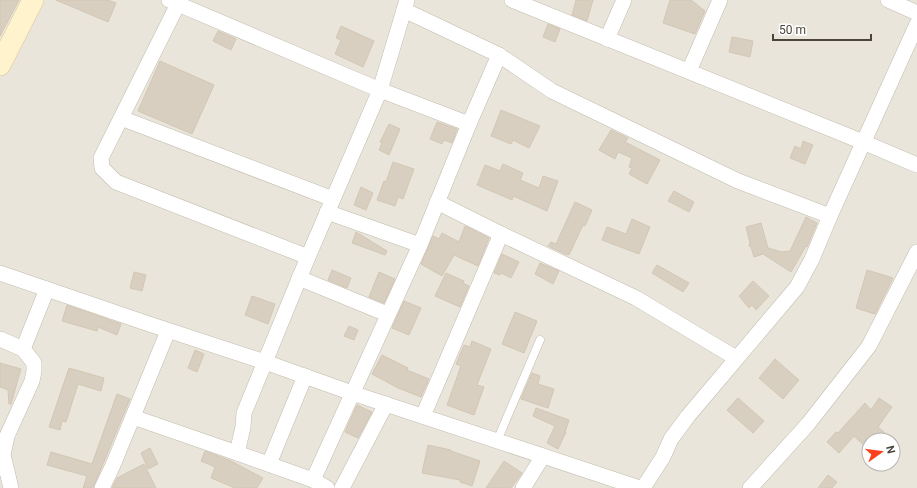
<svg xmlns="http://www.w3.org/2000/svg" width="917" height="488" font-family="Roboto,sans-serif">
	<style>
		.residential { fill: #eae5da; fill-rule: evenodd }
		.building { fill: #d8cfc1; stroke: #d3c7b4 }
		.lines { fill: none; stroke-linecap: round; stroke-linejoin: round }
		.lane-casing { stroke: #c2bbae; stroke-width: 9 }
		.street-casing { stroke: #c2bbae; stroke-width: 16 }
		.secondary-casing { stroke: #d6c79b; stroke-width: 22 }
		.lane { stroke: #fff; stroke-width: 8 }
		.street { stroke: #fff; stroke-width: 15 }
		.secondary { stroke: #fff3cd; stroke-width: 21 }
	</style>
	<rect width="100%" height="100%" fill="#f6f3ec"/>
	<!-- residential -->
	<path class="residential" d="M0,0H917V488H0ZM869,440H893V464H869Z"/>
	<!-- building -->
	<g class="building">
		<polygon points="0,0 19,0 0,36"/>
		<polygon points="56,0 108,0 116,3 108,22"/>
		<polygon points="576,0 593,0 587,21 572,15"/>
		<polygon points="670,0 691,0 705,11 695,34 663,23"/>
		<polygon points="548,24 560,29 555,42 543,37"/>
		<polygon points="341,26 374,41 363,67 335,54 341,40 336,38"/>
		<polygon points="218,31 236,39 231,50 213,41"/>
		<polygon points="732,37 753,41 750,57 729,52"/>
		<polygon points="160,61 214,85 192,134 138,111"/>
		<polygon points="501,110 540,126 529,148 513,140 511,144 491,136"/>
		<polygon points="437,122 457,129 452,143 444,140 442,144 430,139"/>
		<polygon points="389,124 400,129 389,155 379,150 382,143 380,142"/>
		<polygon points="611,130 628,138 625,142 660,160 647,184 629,174 632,168 629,167 632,158 618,152 615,159 599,150"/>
		<polygon points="803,141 813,145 805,164 790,158 795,146 801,149"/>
		<polygon points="393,162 414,169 403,199 398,197 395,206 377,200 384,181 386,182"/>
		<polygon points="503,164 523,173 520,180 539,188 543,176 558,181 547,211 513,196 512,200 477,185 485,165 500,171"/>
		<polygon points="361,187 373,193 366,210 354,205"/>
		<polygon points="674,191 694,202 689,212 668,201"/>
		<polygon points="575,202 592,210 585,226 583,225 569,255 568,254 567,255 548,246 551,242 556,244"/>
		<polygon points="806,217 817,223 807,247 806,246 791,272 763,254 754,257 751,247 749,246 750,243 746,227 761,223 768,248 782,252 790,251"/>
		<polygon points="632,219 650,227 639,254 602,240 607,227 626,234"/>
		<polygon points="465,226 489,238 478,266 454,255 442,276 421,264 433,236 439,239 442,233 459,242"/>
		<polygon points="356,232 387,251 385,255 352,243"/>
		<polygon points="502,254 519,262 511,278 501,273 500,275 494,273"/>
		<polygon points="540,263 559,271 553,284 535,274"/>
		<polygon points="657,265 689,283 683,292 652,273"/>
		<polygon points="332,270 351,278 347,288 328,280"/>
		<polygon points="867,270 893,278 875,314 856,308"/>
		<polygon points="134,272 146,275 142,291 130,288"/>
		<polygon points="379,272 395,279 384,303 369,297"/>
		<polygon points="446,273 464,281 463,283 469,286 460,307 435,296"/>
		<polygon points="753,281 769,296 756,310 752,305 749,308 739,296"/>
		<polygon points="252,296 275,304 268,324 245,315"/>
		<polygon points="404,301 421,308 409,335 392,328"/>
		<polygon points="67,305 121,324 117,335 98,327 97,331 62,321"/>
		<polygon points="515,312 537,321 524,353 502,344"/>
		<polygon points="349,326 358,330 354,340 344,336"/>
		<polygon points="472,341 491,349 477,385 484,387 474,415 447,405 461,366 456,364 464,345 470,347"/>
		<polygon points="195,350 204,354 197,372 188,368"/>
		<polygon points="382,355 408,368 407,370 429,379 421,397 398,388 372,374"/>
		<polygon points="775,359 799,380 783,399 759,378"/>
		<polygon points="0,363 21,369 11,404 9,404 8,390 0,387"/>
		<polygon points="69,368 104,378 101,391 78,384 66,422 62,421 60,430 49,427"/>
		<polygon points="532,373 540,376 538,384 554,389 548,408 521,399"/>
		<polygon points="117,394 130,399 93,488 83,488 87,476 47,465 51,452 92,464"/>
		<polygon points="738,398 764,421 753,433 727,410"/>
		<polygon points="879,398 892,407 878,427 886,434 880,440 869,440 869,450 854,436 839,453 827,442 836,432 838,433 865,403 871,410"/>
		<polygon points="357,405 372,412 358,438 345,432"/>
		<polygon points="536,408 569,420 565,432 566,432 558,449 547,443 555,426 533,416"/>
		<polygon points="428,445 451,450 451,451 480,461 472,486 460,482 460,480 422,473"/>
		<polygon points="150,448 158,464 148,469 141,453"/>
		<polygon points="205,451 231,461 263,478 257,488 235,488 211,478 215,467 201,461"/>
		<polygon points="504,461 522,473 511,488 486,488"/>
		<polygon points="144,464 156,488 112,488 117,478"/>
		<polygon points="828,475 837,482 832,488 818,488"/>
	</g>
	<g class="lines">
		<!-- lane casing -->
		<g class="lane-casing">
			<polyline id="lane" points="497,441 540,340"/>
		</g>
		<!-- street casing -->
		<g class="street-casing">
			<g id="street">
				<polyline points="169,0 178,4 101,158 102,168 116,182 308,257"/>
				<polyline points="512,0 863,142 917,165"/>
				<polyline points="888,0 917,13"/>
				<polyline points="178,4 380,90 469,124"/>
				<polyline points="404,10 499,55 552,91 738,181 830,216"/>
				<polyline points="607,39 624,0"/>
				<polyline points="689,71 720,0"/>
				<polyline points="121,118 333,199"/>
				<polyline points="437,202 501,234 636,298 736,358"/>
				<polyline points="327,212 420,245"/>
				<polyline points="0,273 146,323 265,362 352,393 640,488"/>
				<polyline points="299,278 387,314"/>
				<polyline points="0,339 23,349 34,363 34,371 32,381 7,436 3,455 11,488"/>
				<polyline points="23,349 47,289"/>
				<polyline points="423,416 501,234"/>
				<polyline points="133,417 237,453"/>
				<polyline points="269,464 305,376"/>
				<polyline points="313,480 420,245 469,124 499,55"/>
				<polyline points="102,488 113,465 168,331"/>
				<polyline points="327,488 313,480 237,453 243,427 244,413 308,257 380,90 407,0"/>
				<polyline points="342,488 386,404"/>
				<polyline points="523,488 543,456"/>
				<polyline points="643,488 663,457 671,439 688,416 797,287 812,259 830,216 917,24"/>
				<polyline points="750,488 808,424 869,346 917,252"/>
			</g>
		</g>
		<!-- secondary casing -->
		<g class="secondary-casing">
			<polyline id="secondary" points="0,65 33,0"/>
		</g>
		<!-- lane -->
		<use href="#lane" class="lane"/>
		<!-- street -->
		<use href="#street" class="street"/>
		<!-- secondary -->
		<use href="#secondary" class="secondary"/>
	</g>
	<!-- north arrow -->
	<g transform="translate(881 452) rotate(76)"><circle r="19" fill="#ffffff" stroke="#b7b4b0"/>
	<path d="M0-3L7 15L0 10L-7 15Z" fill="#fc3f1d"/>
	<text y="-6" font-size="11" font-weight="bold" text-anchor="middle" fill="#4b4439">N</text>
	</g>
	<!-- scale -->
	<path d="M773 34v6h98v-6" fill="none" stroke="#4b4439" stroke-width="2"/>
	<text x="779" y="34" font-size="12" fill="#4b4439" stroke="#ffffff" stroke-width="3" paint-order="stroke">50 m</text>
</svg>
